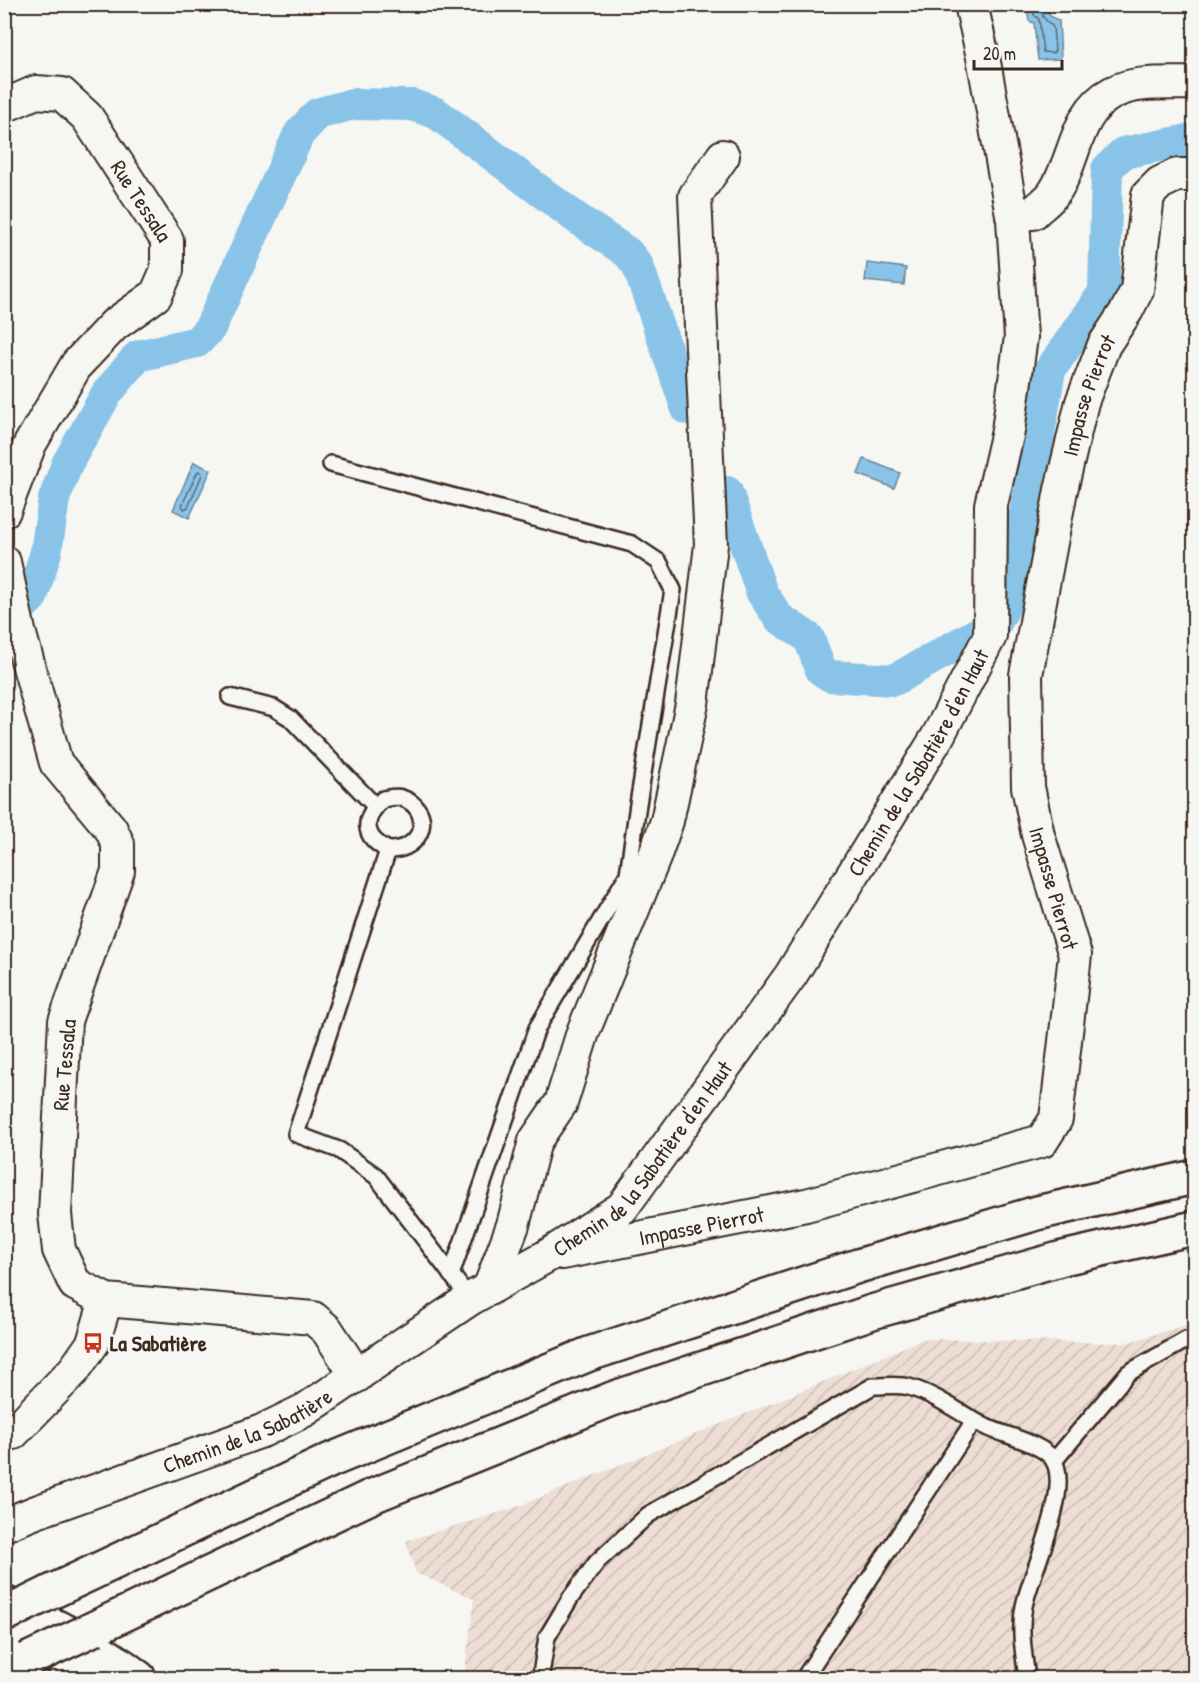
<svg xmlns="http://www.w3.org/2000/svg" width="1199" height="1683" font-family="'Patrick Hand',sans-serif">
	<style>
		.industrial { fill: url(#industrial-furrows) }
		.water { fill: #89c4e8; stroke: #6a8697; stroke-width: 1.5 }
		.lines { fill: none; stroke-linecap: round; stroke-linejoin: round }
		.shore { stroke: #5a686f; stroke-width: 1.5 }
		.canal { stroke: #89c4e8; stroke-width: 32 }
		.service-casing { stroke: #3b2a1e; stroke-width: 20 }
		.minor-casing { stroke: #3b2a1e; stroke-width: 36 }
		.secondary-casing { stroke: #3b2a1e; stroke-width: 38 }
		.motorway-casing { stroke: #3b2a1e; stroke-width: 38 }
		.service { stroke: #f6f6f2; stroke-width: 15 }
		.minor { stroke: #f6f6f2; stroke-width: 32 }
		.secondary { stroke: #f6f6f2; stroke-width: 33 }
		.motorway { stroke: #f6f6f2; stroke-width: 33 }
		.motorway-bridge-casing { stroke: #3b2a1e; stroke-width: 38; stroke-linecap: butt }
		.motorway-bridge { stroke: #f6f6f2; stroke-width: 33 }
		.labels { text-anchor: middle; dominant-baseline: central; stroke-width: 4.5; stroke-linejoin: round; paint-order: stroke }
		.street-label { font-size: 22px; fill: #3b2a1e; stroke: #f6f6f2 }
		.poi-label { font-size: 22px; font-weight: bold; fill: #3b2a1e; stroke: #f6f6f2; text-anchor: start }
	</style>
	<defs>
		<pattern id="industrial-furrows" width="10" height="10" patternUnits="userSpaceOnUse" patternTransform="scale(1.5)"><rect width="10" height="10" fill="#edddd4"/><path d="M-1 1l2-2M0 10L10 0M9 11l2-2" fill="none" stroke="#ccbeb6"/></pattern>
	</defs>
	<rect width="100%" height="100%" fill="#f6f6f2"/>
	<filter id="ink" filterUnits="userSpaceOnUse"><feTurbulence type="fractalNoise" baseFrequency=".0167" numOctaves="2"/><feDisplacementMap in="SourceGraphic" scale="12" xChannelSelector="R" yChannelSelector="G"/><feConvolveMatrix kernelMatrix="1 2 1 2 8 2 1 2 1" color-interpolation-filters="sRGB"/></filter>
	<g filter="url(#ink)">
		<!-- industrial -->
		<polygon class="industrial" points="1194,1323 1194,1634 1189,1645 1184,1678 464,1678 474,1599 416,1573 406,1541 514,1508 792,1395 923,1339 1125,1343"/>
		<!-- water -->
		<g class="water">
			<polygon points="1046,6 1050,16 1059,21 1061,59 1038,60 1034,23 1029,21 1027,7"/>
			<polygon points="867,263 906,268 904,285 865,281"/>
			<polygon points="864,459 900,473 894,488 858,474"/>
			<polygon points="194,462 211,470 189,518 173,510"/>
		</g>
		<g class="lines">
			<!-- shore -->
			<g class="shore">
				<polyline points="1033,4 1034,15 1039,19 1043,52 1053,53 1055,50 1053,27 1043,17 1040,4"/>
				<polygon points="198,471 201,472 202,475 188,507 184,509 182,505"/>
			</g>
			<!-- canal -->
			<g class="canal">
				<polyline points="727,492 762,593 779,618 809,638 821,670 830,676 894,680 996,623 1011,595 1050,370 1104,292 1107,169 1123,153 1194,139"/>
				<polyline points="4,624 32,597 46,552 54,499 67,464 107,393 138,356 197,342 210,328 299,134 317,114 353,104 412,105 436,113 575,217 628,253 638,266 687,409"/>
			</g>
			<!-- service casing -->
			<g class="service-casing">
				<g id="service">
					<polyline points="331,464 632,544 659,562 673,590 638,804 628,874 537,1028 451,1275"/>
					<polyline points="230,697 274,708 290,718 375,806"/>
					<path d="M388,850C362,837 362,818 383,799C389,798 396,796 402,798C434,809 425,851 388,850L296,1134L339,1150L376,1176L470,1299"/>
					<polyline points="1054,1461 1128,1373 1186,1340 1194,1340"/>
					<path d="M541,1674L547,1637L571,1597L597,1562L648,1515L873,1386C884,1386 899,1384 909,1387C937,1395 961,1414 986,1427C1004,1435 1045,1444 1054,1461C1071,1493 1031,1572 1024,1606C1019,1630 1024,1655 1027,1678"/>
					<polyline points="804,1678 974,1421"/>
				</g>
			</g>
			<!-- minor casing -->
			<g class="minor-casing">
				<g id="minor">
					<path id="s1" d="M4,106L36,92L62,94L87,117L167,240V270L156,295L114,325L77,364L30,444L4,511"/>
					<path d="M1012,214L1033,213C1039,207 1048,201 1053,194C1076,162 1074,113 1112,93C1136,80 1169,84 1194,83"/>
					<polyline points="4,562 19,631 56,763 111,829 118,844 118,871 65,1021 55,1214 59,1250 75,1284 106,1300 313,1318 327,1330 357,1376"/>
					<path id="s2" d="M562,1253L806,1205L1042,1141L1056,1119L1075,955L1038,835L1028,787L1026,675L1061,490L1082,402L1104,345L1127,310L1137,290L1148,195L1160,183L1177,175H1194"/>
					<polyline points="489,1289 513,1225 535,1141 561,1103 583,1032 654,858 667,821 692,704 711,545 695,196 723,156"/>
					<polyline points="4,1432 13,1433 74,1370 93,1343 106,1300"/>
					<path id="s3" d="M4,1525L36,1512L262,1431L305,1410L470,1299L547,1256L622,1208L791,975L938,736L990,636L991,505L1008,431L1021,337L1013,220L983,57L971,4"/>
				</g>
			</g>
			<!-- secondary casing -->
			<g class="secondary-casing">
				<g id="secondary">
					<path d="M4,1603C53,1624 97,1646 139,1678"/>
					<polyline points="4,1627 44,1648 88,1678"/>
				</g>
			</g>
			<!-- motorway casing -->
			<g class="motorway-casing">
				<g id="motorway">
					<polyline points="49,1593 331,1460 589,1354 858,1266 1037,1213 1194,1177"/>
					<polyline points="95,1628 370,1497 612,1399 872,1312 1063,1258 1194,1228"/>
					<polyline points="4,1671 27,1660"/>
				</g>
			</g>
			<!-- service -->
			<use href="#service" class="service"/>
			<!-- minor -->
			<use href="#minor" class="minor"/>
			<!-- secondary -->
			<use href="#secondary" class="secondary"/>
			<!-- motorway -->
			<use href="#motorway" class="motorway"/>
			<!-- motorway-bridge casing -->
			<g class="motorway-bridge-casing">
				<g id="motorway-bridge">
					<polyline points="4,1615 49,1593"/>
					<polyline points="27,1660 95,1628"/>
				</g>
			</g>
			<!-- motorway-bridge -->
			<use href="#motorway-bridge" class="motorway-bridge"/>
		</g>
	</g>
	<!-- icons -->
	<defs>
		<g id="bus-bare" transform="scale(1.62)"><path d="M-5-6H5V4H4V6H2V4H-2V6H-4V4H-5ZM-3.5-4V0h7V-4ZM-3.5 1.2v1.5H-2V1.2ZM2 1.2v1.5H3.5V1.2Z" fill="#c8321e" stroke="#f6f6f2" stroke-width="2.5" paint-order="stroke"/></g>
	</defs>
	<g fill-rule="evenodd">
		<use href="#bus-bare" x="93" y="1343"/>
	</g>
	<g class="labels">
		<!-- street labels -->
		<g class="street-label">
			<text stroke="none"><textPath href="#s1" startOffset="195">Rue Tessala</textPath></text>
			<text stroke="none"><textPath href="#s2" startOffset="1258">Impasse Pierrot</textPath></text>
			<text stroke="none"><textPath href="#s3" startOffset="1234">Chemin de la Sabatière d'en Haut</textPath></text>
			<text transform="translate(1054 888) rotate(74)">Impasse Pierrot</text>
			<text transform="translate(64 1065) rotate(-85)">Rue Tessala</text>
			<text stroke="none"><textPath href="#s3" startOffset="748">Chemin de la Sabatière d'en Haut</textPath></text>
			<text stroke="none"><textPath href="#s2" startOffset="142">Impasse Pierrot</textPath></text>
			<text stroke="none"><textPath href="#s3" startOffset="261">Chemin de la Sabatière</textPath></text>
		</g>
		<!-- poi labels -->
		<g class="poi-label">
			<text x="110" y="1343">La Sabatière</text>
		</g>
	</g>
	<!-- margin -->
	<rect width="1199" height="1683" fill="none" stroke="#f6f6f2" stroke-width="24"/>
	<rect x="12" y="12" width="1175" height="1659" fill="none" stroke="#3b2a1e" stroke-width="2" filter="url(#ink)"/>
	<!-- scale -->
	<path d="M974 60v9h88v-9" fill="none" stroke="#3b2a1e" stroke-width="3"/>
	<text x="983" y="60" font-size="18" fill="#3b2a1e" stroke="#f6f6f2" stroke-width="4.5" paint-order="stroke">20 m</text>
</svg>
